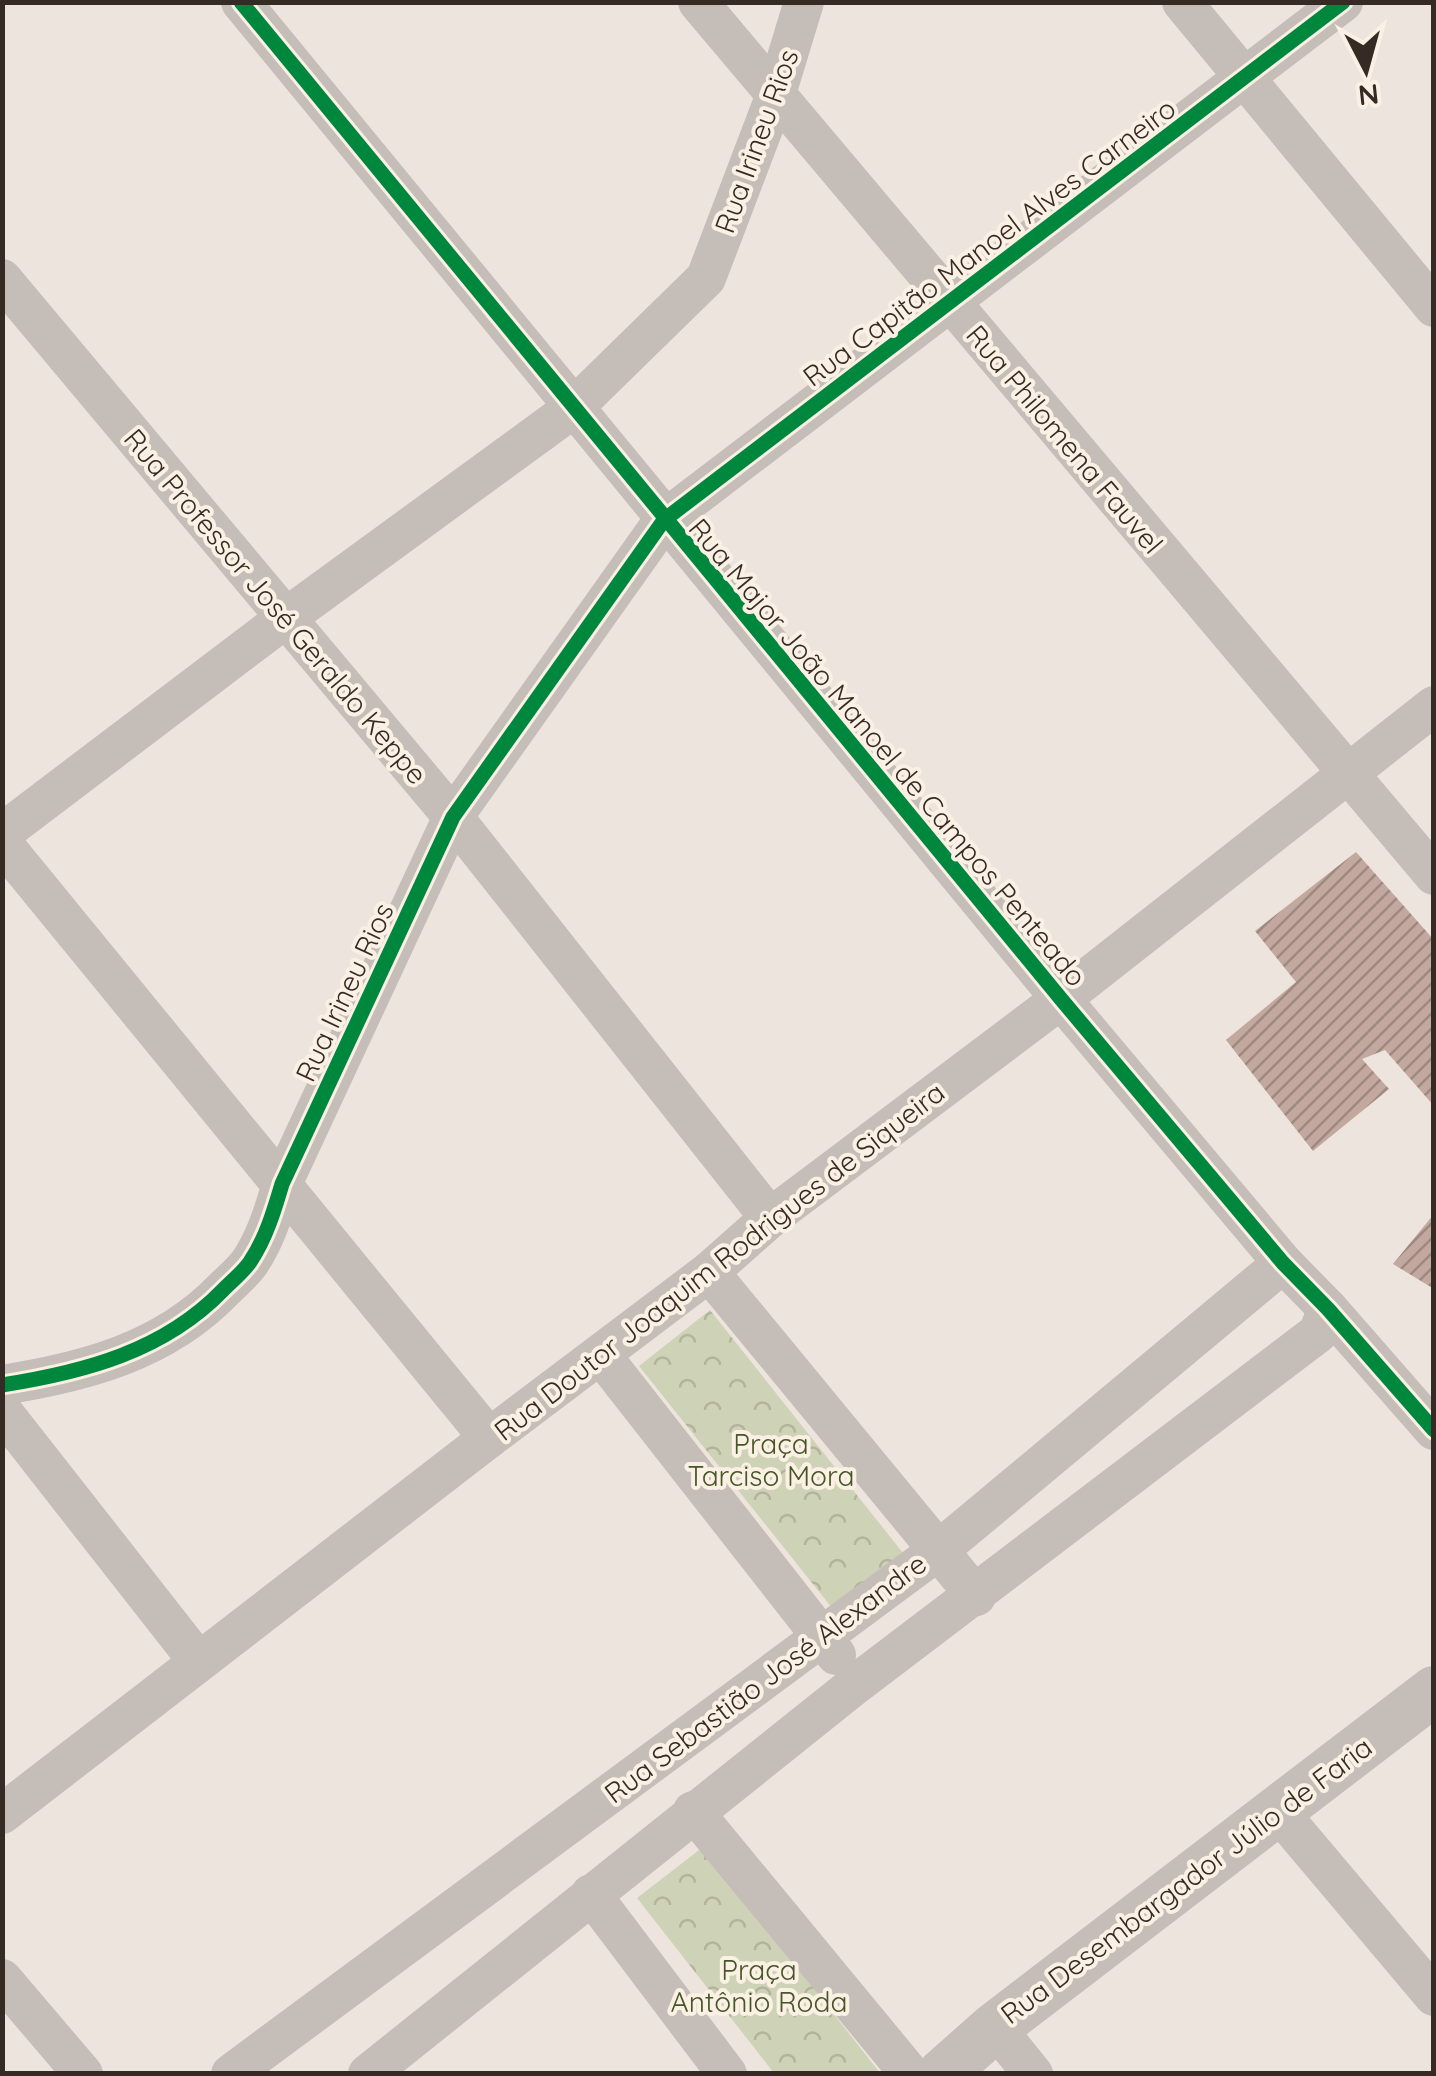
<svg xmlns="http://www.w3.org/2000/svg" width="1436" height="2076" font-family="Quicksand,sans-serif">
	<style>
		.forest { fill: url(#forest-crowns) }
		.building { fill: url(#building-hatch) }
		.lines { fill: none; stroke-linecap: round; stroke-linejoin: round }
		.minor { stroke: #c5bdb7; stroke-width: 40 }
		.tertiary { stroke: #c5bdb7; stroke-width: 50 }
		.cycleway-casing { stroke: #faf0e4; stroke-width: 21 }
		.cycleway { stroke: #00873e; stroke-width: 15 }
		.labels { text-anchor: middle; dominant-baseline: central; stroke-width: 8; stroke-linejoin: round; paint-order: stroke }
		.street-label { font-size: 28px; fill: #362a25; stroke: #faf0e4 }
		.park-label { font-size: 28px; fill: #455627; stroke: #faf0e4 }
	</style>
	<defs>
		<pattern id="forest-crowns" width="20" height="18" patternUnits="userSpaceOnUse" patternTransform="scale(2.5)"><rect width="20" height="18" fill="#ced2b6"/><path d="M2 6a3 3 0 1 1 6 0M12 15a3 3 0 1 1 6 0" fill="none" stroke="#b2b49c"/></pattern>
		<pattern id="building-hatch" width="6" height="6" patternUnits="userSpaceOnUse" patternTransform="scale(2.5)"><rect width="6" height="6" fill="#c2a89e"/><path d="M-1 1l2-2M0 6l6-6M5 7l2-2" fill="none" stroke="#9e8981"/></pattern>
	</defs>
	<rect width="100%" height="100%" fill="#ede5dd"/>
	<!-- forest -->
	<g class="forest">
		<polygon points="710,1310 903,1553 832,1608 639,1366"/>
		<polygon points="703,1847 880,2073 774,2073 637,1898"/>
	</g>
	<!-- building -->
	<g class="building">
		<polygon points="1356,852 1434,940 1434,1106 1385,1050 1362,1059 1389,1089 1313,1151 1226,1040 1296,982 1255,931"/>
		<polygon points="1434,1214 1434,1289 1393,1264"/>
	</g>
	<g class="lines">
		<!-- minor -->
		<g class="minor">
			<polyline points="241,2 1061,999 1283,1263 1328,1309 1434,1430"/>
			<polyline points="698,2 1434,875"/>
			<polyline points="1182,2 1434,307"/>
			<polyline points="2,279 453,817 770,1218"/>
			<polyline points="2,833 287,617 572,409 706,278 775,97 804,2"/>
			<polyline points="2,843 489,1438"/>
			<polyline points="709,1272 976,1596"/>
			<polyline points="601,1355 836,1655"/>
			<path d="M2,1385C85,1372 164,1351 223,1290C232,1281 243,1272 250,1262C266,1238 274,1211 282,1184L453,817L664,520L1343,2"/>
			<polyline points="2,1411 198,1661"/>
			<polyline points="1277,1810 1434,1996"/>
			<polyline points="693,1811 910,2074"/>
			<polyline points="2,1814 489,1438 709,1272 770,1218 1061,999 1434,706"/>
			<polyline points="591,1894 727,2074"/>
			<polyline points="2,1979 83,2074"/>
			<polyline points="995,2027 1033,2074"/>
			<polyline points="231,2074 939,1550 1283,1263"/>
			<polyline points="368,2074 856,1684 1318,1333 1328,1309"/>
		</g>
		<!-- tertiary -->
		<polyline class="tertiary" points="942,2074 995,2027 1434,1691"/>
		<!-- cycleway casing -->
		<g class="cycleway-casing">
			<g id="cycleway">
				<polyline points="241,2 1061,999 1283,1263 1328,1309 1434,1430"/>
				<path d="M2,1385C85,1372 164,1351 223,1290C232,1281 243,1272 250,1262C266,1238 274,1211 282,1184L453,817L664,520L1343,2"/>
			</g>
		</g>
		<!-- cycleway -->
		<use href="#cycleway" class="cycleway"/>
	</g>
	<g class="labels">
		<!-- street labels -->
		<g class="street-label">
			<text transform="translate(756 141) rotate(-70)">Rua Irineu Rios</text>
			<text transform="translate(989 242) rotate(-37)">Rua Capitão Manoel Alves Carneiro</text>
			<text transform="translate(1065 439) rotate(50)">Rua Philomena Fauvel</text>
			<text transform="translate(276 606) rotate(50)">Rua Professor José Geraldo Keppe</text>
			<text transform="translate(888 752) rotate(50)">Rua Major João Manoel de Campos Penteado</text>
			<text transform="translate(344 992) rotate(-65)">Rua Irineu Rios</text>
			<text transform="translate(719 1261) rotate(-38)">Rua Doutor Joaquim Rodrigues de Siqueira</text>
			<text transform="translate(765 1678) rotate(-37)">Rua Sebastião José Alexandre</text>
			<text transform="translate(1186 1880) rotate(-37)">Rua Desembargador Júlio de Faria</text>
		</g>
		<!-- park labels -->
		<g class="park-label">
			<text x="771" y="1443">Praça<tspan x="771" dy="32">Tarciso Mora</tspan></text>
			<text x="759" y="1969">Praça<tspan x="759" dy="32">Antônio Roda</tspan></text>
		</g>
	</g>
	<!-- border -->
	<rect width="1436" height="2076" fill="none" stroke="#362a25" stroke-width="10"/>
	<!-- north arrow -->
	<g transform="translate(1366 70) rotate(174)" stroke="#faf0e4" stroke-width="8" paint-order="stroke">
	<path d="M0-8L18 38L0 25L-18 38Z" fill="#362a25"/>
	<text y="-15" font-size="28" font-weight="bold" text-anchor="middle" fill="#362a25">N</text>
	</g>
</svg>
